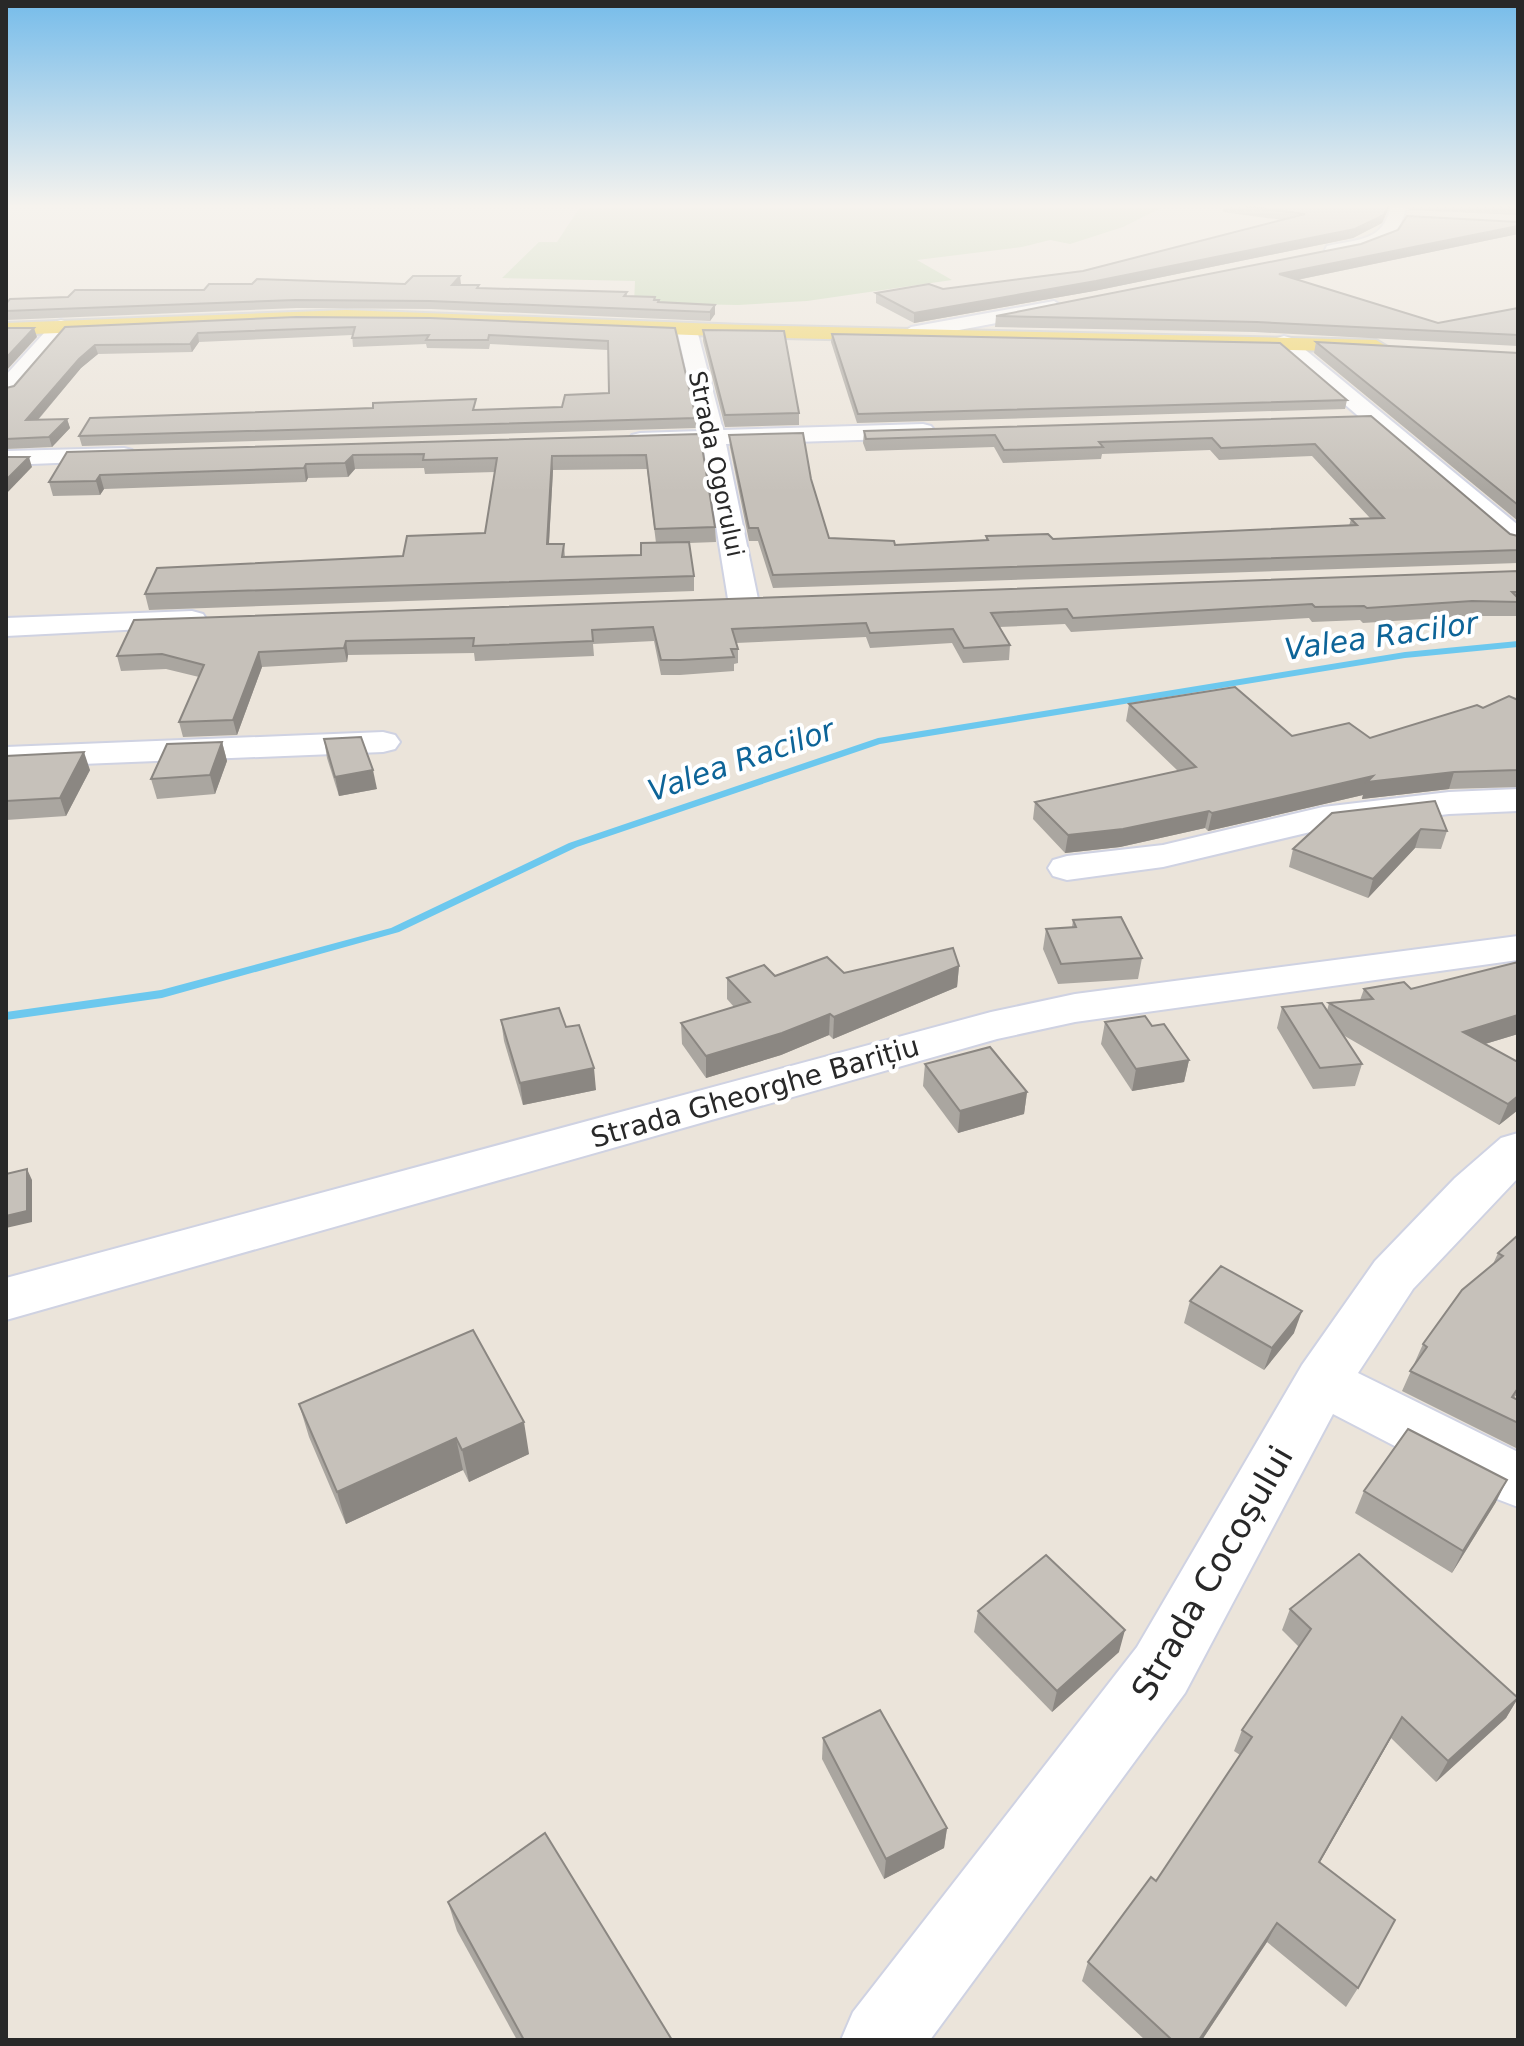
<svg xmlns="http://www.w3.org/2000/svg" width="1524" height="2046" font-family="'DejaVu Sans',sans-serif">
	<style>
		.cemetery { fill: #c1d5b1 }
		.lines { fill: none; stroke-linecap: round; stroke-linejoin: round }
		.stream { fill: #6cc8ee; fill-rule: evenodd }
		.street-casing { stroke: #cfd2e2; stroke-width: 4 }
		.secondary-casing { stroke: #cfd2e2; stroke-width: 4 }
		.primary-casing { stroke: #c7c7c7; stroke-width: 4 }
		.street { fill: #fff; fill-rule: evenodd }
		.secondary { fill: #fff; fill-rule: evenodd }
		.primary { fill: #f0d159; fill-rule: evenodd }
		.wall { fill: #aaa6a0; fill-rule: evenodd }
		.shaded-wall { fill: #8b8782 }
		.building { fill: #c6c1ba; stroke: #8b8782; stroke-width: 2 }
		.labels { text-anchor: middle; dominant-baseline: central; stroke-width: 8; stroke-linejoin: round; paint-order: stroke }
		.far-street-label { font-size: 24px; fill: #282828; stroke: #fff }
		.street-label { font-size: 28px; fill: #282828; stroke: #fff }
		.water-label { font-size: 30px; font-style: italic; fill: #0d6498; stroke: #fff }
		.near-street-label { font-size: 34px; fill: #282828; stroke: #fff }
	</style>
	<rect width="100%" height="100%" fill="#ebe4da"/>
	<!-- cemetery -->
	<polygon class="cemetery" points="741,205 1339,205 1322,216 1190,205 1161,208 1123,227 1070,244 1050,240 1022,247 917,260 952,280 807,301 738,305 634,303 635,281 502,278 539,242 557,242 580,207 740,207"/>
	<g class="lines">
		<!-- stream -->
		<polygon class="stream" points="1518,641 1518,647 1405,658 880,744 577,847 399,932 162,998 6,1020 6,1012 161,990 391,928 569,843 878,738 1405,652"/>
		<!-- street casing -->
		<g class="street-casing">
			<g id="street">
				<path d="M1391,205H1406C1402,236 1381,245 1353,251C1344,253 1336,256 1327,254L1325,250L1327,246C1358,239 1384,242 1391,205Z"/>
				<polygon points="1054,301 1063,307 1061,311 911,339 901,333 911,327"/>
				<polygon points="61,320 68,322 71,326 68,330 14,393 6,395 6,375 54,322"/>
				<polygon points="687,324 697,330 723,430 923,424 931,426 935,431 931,436 923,438 726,444 758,599 753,605 743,608 733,605 728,599 703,445 640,447 632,445 628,440 632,435 640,433 700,431 677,330"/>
				<polygon points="1284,336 1291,338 1518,525 1518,547 1508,545 1277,346 1274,342 1277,338"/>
				<polygon points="124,448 132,450 136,455 132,460 6,465 6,451"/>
				<polygon points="192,611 203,614 207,620 203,626 6,636 6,618"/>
				<polygon points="383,732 395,735 400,742 395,749 383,752 6,767 6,747"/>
				<polygon points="1518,789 1518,811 1449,814 1323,829 1163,867 1067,880 1053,876 1048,868 1053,860 1067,856 1163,845 1323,807 1449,792"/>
				<polygon points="1518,1133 1518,1178 1413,1289 1358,1373 1518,1452 1518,1507 1497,1499 1333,1414 1185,1693 930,2040 841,2040 853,2012 1137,1647 1302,1365 1375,1261 1455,1178 1501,1138"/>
			</g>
		</g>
		<!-- secondary casing -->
		<g class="secondary-casing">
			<polygon id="secondary" points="1518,936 1518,960 1075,1022 997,1039 6,1320 6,1278 991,1012 1075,994"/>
		</g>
		<!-- primary casing -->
		<g class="primary-casing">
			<polygon id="primary" points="346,310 744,325 1376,340 1386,346 1376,352 744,337 346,322 6,335 6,323"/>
		</g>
		<!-- street -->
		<use href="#street" class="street"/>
		<!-- secondary -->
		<use href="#secondary" class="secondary"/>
		<!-- primary -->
		<use href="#primary" class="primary"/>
	</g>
	<!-- wall -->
	<g class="wall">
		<polygon points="1224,205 1390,205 1382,223 1353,238 1094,291 914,323 876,303 876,293 943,289 1083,271 1282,220 1223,212"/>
		<polygon points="1407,205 1518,205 1518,215 1409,210"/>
		<polygon points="1518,222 1518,234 1297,280 1438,323 1518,308 1518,346 1255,332 995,327 996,316"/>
		<polygon points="405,284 461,284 461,285 479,288 627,292 627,296 659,300 659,302 715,305 715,314 710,321 431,309 297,308 6,320 6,304 204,290"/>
		<polygon points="296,317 675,328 696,418 696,428 82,446 79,436 476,410 562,407 609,393 608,350 490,344 489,349 427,348 426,344 353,347 352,335 199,342 192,352 98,354 81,368 38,420 67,419 70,428 52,447 6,449 6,388 14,386 65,327"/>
		<polygon points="703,330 799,413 799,425 725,427 703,341"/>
		<polygon points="832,334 1347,400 1345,409 857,423 831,342"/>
		<polygon points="1316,342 1518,353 1518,521 1314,353"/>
		<polygon points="1371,416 1510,534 1518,536 1518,563 773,588 758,541 749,541 730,447 729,435 811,479 829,538 895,545 986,541 986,536 1053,539 1349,526 1351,519 1370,518 1312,456 1219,460 1210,450 1102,454 1101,459 1003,463 994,447 866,451 863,443 864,431"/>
		<path d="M700,434L715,527L716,542L689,543L694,576V591L149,610L145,594L403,556L485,533L495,472L425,474L424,468L355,469L348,477L308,478L306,482L104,489L100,495L53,496L49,482L67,452ZM647,469L656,543L641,555L565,557L564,544H549L553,470Z"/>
		<polygon points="1518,571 1518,616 1468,616 1363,623 1360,620 1312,622 1309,618 1071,632 1065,624 999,627 1010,645 1009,660 963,663 952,643 870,648 866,637 736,643 738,649 738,663 734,664 734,671 680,675 661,675 654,641 593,644 594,656 475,661 474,653 348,655 347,662 262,667 237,735 183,737 179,722 199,677 166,669 121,671 117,656 134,620"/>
		<polygon points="1518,700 1518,787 1449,789 1362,799 1363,795 1208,831 1205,828 1120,847 1065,853 1033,819 1035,802 1178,771 1126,721 1129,704 1292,736 1370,738"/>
		<polygon points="324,739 377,789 339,796 327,758"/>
		<polygon points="222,742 227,761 215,794 157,799 151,779"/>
		<polygon points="6,756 90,770 66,816 6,820"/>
		<polygon points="1332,813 1447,831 1441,849 1415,848 1368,898 1289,867 1293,849"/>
		<polygon points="1073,920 1142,958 1138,979 1058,984 1043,949 1046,929 1072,927"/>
		<polygon points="959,966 957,987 833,1039 829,1035 781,1055 706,1078 682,1044 681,1023 734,1007 727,999 727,978 844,973"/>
		<polygon points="1364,989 1411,989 1518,1034 1485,1044 1518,1062 1518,1110 1499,1125 1343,1035 1362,1064 1355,1086 1313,1089 1277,1028 1282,1007 1327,1011 1329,1003 1360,1000"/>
		<polygon points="501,1020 566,1027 596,1090 523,1105 504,1041"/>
		<polygon points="1105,1022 1152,1026 1189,1060 1184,1082 1132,1091 1101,1044"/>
		<polygon points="925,1064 1027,1092 1024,1114 958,1133 923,1086"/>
		<polygon points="1518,1235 1518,1393 1514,1398 1518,1400 1518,1449 1402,1391 1423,1344 1493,1264 1498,1253"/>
		<polygon points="1190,1301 1294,1333 1264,1370 1184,1323"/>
		<polygon points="299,1404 529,1454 469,1482 463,1470 346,1524 309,1437"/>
		<polygon points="1364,1491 1496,1502 1452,1573 1355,1513"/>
		<polygon points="1290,1609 1518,1698 1506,1718 1436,1782 1391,1738 1320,1862 1358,1988 1346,2007 1267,1942 1202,2040 1145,2040 1082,1981 1088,1962 1156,1881 1240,1755 1234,1751 1242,1730 1299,1647 1282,1630"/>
		<polygon points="978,1611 1119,1652 1052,1712 974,1632"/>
		<polygon points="823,1738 947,1828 944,1848 884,1879 822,1759"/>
		<polygon points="448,1902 672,2040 517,2040 457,1931"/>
	</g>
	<!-- shaded-wall -->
	<g class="shaded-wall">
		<polygon points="1390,205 1382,223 1353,238 1094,291 914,323 914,313"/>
		<polygon points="1518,226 1518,234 1277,284 1279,274"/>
		<polygon points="460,276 461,284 453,293 452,285"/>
		<polygon points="715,305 715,314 710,321 710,312"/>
		<polygon points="34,328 37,337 6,371 6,358"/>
		<polygon points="198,333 199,342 192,352 190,344"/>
		<polygon points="95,345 98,354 81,368 29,430 26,420 79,359"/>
		<polygon points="67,419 70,428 52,447 49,437"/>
		<polygon points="353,455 355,469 348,477 345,463"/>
		<polygon points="552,456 553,470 548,559 547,544"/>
		<polygon points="29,457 32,467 6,494 6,480"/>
		<polygon points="306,464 308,478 306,482 304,468"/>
		<polygon points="100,475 104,489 100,495 96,481"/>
		<polygon points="346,641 348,655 347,662 344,648"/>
		<polygon points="259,652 262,667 237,735 233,720"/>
		<polygon points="222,742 227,761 215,794 210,775"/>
		<polygon points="84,752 90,770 66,816 60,798"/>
		<polygon points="373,770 377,789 339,796 335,777"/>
		<polygon points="1454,772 1449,789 1362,799 1363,795 1208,831 1212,813 1373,776"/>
		<polygon points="1209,811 1205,828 1120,847 1065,853 1068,835"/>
		<polygon points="1421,829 1415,848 1368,898 1373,879"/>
		<polygon points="959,966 957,987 833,1039 834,1017"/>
		<polygon points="830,1014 829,1035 781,1055 706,1078 706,1056"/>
		<polygon points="1518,1015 1518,1034 1455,1053 1463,1032"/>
		<polygon points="1189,1060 1184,1082 1132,1091 1136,1069"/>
		<polygon points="594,1068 596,1090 523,1105 520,1083"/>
		<polygon points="1027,1092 1024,1114 958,1133 960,1111"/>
		<polygon points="1518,1096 1518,1110 1499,1125 1508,1104"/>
		<polygon points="27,1169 32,1180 32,1222 6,1228 6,1216"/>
		<polygon points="1302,1311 1294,1333 1264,1370 1272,1348"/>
		<polygon points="524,1422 529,1454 469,1482 462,1450"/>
		<polygon points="456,1438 463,1470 346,1524 337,1492"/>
		<polygon points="1507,1480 1496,1502 1452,1573 1463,1551"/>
		<polygon points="1125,1630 1119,1652 1052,1712 1057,1691"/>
		<polygon points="1518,1698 1506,1718 1436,1782 1448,1761"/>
		<polygon points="1402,1717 1391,1738 1309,1881 1319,1862"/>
		<polygon points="947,1828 944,1848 884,1879 886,1859"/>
		<polygon points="1277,1923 1267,1942 1202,2040 1199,2040"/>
	</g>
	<!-- building -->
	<g class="building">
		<polygon points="1237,205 1388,205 1384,215 1355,229 1096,281 914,313 876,293 929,284 943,289 1083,271 1305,214"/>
		<polygon points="1481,205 1518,205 1518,206"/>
		<polygon points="1407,216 1518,222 1518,226 1279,274 1438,323 1518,308 1518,335 1257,322 996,316 1361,244 1398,230"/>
		<polygon points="413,276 460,276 452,285 479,285 477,288 627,292 624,296 655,297 654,300 659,300 658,302 715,305 710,312 430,301 295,300 6,311 6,304 10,299 68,297 75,290 204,290 209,284 252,284 257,279 405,284"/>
		<polygon points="296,317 430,318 675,328 696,418 79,436 90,418 373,408 373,403 476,399 473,410 562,407 565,395 609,393 608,341 489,335 488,340 426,340 429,335 352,338 355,327 198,333 190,344 95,345 79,359 26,420 67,419 49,437 6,439 6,388 14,386 65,327"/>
		<polygon points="6,328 34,328 6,358"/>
		<polygon points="703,330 784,331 799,413 725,415"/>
		<polygon points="832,334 1280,343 1347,400 858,414"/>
		<polygon points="1316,342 1518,353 1518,505"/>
		<polygon points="1371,416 1510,534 1518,536 1518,550 773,575 758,528 749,528 729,435 803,433 811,479 829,538 894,541 895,545 988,540 986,536 1048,534 1053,539 1357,525 1351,519 1384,518 1315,444 1221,448 1212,438 1099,442 1103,447 1004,450 995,435 866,439 864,431"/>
		<polygon points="700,434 715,527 655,529 646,455 552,456 547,544 564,544 562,557 641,555 641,543 689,542 694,576 145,594 157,568 403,556 407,536 485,533 497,458 423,460 424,454 353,455 345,463 306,464 304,468 100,475 96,481 49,482 67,452"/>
		<polygon points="6,457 29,457 6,480"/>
		<polygon points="1518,571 1518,592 1512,592 1518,598 1518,602 1472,601 1367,608 1364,606 1315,607 1312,604 1073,618 1067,609 991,613 1010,645 964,648 953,629 870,633 866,623 732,629 738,649 731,649 734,657 680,660 661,660 653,627 592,630 593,641 473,646 474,638 346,641 344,648 259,652 233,720 179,722 204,665 162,654 117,656 134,620"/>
		<polygon points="1235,687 1292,736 1349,723 1370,738 1477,705 1483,708 1509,696 1518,700 1518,770 1454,772 1367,782 1373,776 1212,813 1209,811 1123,829 1068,835 1035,802 1196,767 1129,704"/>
		<polygon points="361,737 373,770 335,777 324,739"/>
		<polygon points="222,742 210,775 151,779 167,744"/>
		<polygon points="84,752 60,798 6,801 6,756"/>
		<polygon points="1435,801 1447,831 1421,829 1373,879 1293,849 1332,813"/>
		<polygon points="1121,917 1142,958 1061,964 1046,929 1076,927 1073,920"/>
		<polygon points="953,948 959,966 834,1017 830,1014 782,1033 706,1056 681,1023 750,1002 727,978 764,965 775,976 827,957 844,973"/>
		<polygon points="1518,962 1518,1015 1463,1032 1518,1062 1518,1096 1508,1104 1329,1003 1373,999 1364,989 1404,982 1411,989"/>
		<polygon points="1322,1003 1362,1064 1320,1068 1282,1007"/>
		<polygon points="559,1008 566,1027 579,1025 594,1068 520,1083 501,1020"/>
		<polygon points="1145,1016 1152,1026 1164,1024 1189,1060 1136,1069 1105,1022"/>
		<polygon points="990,1047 1027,1092 960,1111 925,1064"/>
		<polygon points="27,1169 27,1211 6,1216 6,1174"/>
		<polygon points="1518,1235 1518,1388 1512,1397 1518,1400 1518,1423 1410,1371 1427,1347 1423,1344 1462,1290 1503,1256 1498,1253"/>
		<polygon points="1221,1266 1302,1311 1272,1348 1190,1301"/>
		<polygon points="473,1330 524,1422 462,1450 456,1438 337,1492 299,1404"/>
		<polygon points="1408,1429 1507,1480 1463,1551 1364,1491"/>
		<polygon points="1359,1554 1518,1698 1448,1761 1402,1717 1319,1862 1395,1920 1358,1988 1277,1923 1199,2040 1172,2040 1088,1962 1151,1877 1156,1881 1252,1737 1242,1730 1311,1629 1290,1609"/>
		<polygon points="1046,1555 1125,1630 1057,1691 978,1611"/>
		<polygon points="880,1710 947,1828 886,1859 823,1738"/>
		<polygon points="545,1833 672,2040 524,2040 448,1902"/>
	</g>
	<!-- sky -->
	<linearGradient id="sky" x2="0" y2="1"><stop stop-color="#76bcea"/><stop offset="0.42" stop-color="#f6f3ee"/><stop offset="1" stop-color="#f6f3ee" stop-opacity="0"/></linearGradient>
	<rect width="1524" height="491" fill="url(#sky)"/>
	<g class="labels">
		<!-- far-street labels -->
		<g class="far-street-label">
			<text transform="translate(716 464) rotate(78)">Strada Ogorului</text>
		</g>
		<!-- street labels -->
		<g class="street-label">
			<text transform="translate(755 1092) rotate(-16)">Strada Gheorghe Barițiu</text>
		</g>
		<!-- water labels -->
		<g class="water-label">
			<text transform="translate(1381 636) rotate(-8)">Valea Racilor</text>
			<text transform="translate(741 760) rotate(-19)">Valea Racilor</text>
		</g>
		<!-- near-street labels -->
		<g class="near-street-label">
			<text transform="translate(1212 1573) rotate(-60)">Strada Cocoșului</text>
		</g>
	</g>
	<!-- border -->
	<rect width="1524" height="2046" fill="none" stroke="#282828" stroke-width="16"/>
</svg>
